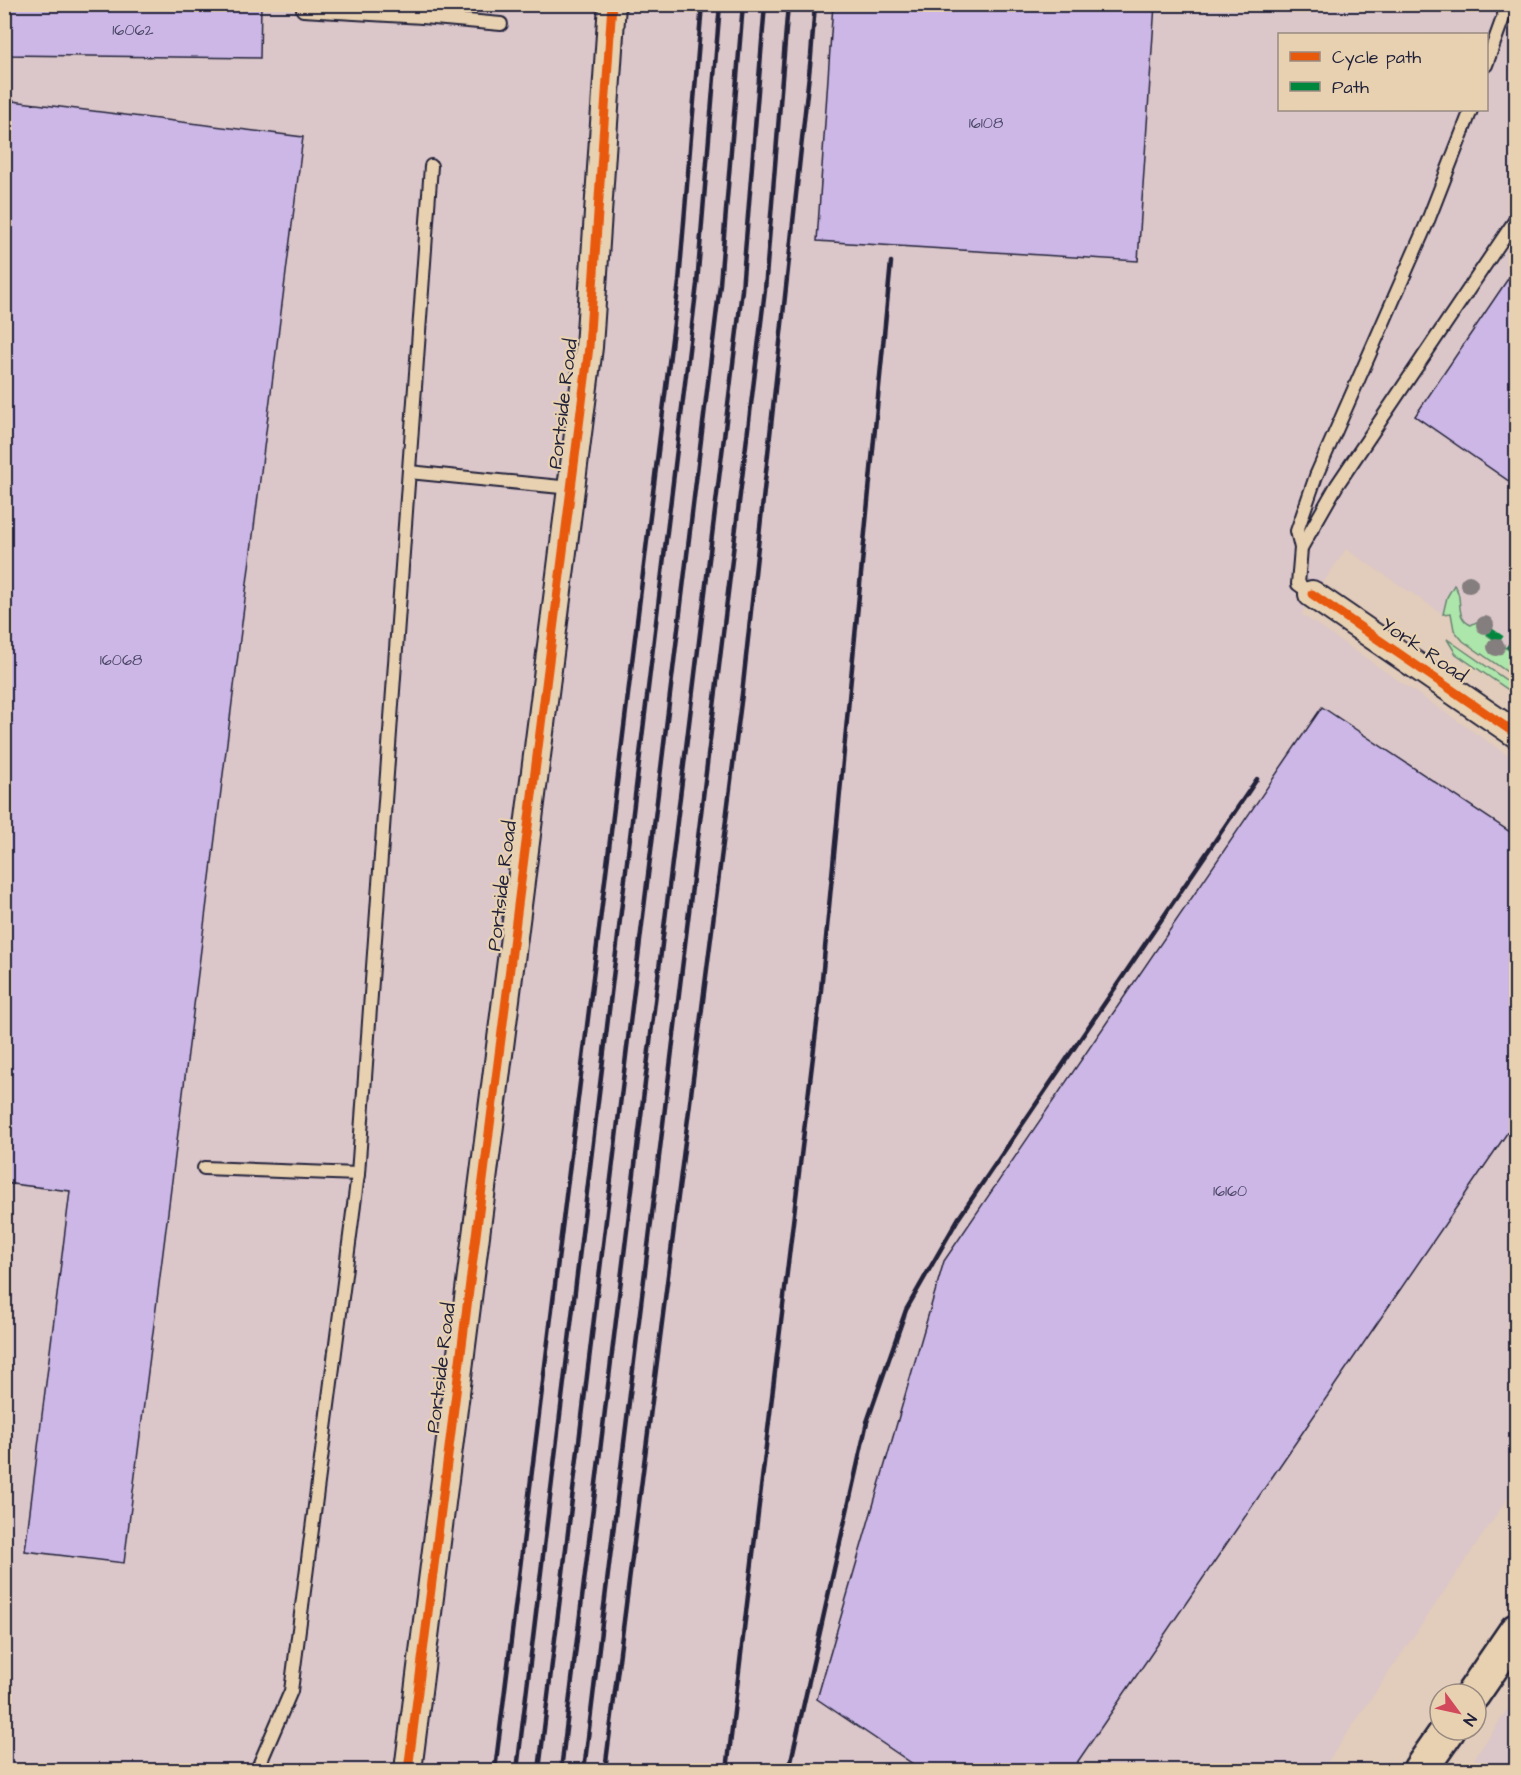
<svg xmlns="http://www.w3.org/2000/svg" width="1521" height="1775" font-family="'Architects Daughter',sans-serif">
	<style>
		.built { fill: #dbc6c9; fill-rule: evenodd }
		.green { fill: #ade6aa; stroke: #688472; stroke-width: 1.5 }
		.building { fill: #ccb7e7; stroke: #22223b; stroke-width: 1.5 }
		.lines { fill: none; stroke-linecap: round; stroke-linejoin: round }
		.lane-casing { stroke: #22223b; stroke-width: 16 }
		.street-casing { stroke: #22223b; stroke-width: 30 }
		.secondary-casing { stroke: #22223b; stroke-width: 38 }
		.lane { stroke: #e8d1b1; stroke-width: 12 }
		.street { stroke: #e8d1b1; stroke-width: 26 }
		.secondary { stroke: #e8d1b1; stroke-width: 33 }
		.rail { stroke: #22223b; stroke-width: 4.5 }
		.quiet { stroke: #00873e; stroke-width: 8; stroke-dasharray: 15 8; stroke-linecap: butt }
		.cycleway-casing { stroke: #e8d1b1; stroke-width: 13 }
		.cycleway { stroke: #e8590c; stroke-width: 9 }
		.tree { fill: #847e7e }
		.labels { text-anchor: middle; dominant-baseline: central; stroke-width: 4.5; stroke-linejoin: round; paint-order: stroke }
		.number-label { font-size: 16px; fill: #4c4766 }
		.street-label { font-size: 20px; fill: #22223b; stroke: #e8d1b1 }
	</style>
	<rect width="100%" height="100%" fill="#e2ccbc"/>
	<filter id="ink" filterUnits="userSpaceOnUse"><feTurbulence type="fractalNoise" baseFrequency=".0167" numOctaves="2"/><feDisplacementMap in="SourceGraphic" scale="12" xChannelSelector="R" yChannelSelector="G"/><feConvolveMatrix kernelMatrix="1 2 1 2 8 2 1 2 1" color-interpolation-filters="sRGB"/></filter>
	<g filter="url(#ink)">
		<!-- built -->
		<g class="built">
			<path d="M5,5H1516V678L1463,641L1454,630L1450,613L1443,614L1346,549L1301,614L1516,761V1486L1322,1770H5ZM1280,34H1486V110H1280Z"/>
			<polygon points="1516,1697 1516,1770 1467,1770 1495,1728"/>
		</g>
		<!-- green -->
		<g class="green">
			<path d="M1454,585C1465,598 1453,617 1471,625L1480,620L1491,627L1487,635L1516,655V678L1463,641L1454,630L1451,613L1443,614L1447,597Z"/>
			<polygon points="1447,639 1516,687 1516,695 1456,654"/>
		</g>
		<!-- building -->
		<g class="building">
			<polygon points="4,4 261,4 260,58 4,55"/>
			<polygon points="833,4 1155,4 1138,261 817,241"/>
			<polygon points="4,100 303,137 124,1563 25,1551 70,1191 4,1183"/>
			<polygon points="1516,267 1516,486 1415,416"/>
			<polygon points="1322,707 1516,836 1516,1120 1072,1770 922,1770 817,1699 944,1261"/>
		</g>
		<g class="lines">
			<!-- lane casing -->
			<g class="lane-casing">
				<g id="lane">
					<polyline points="303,10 423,17 424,4"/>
					<polyline points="423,17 501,24"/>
					<polyline points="1486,65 1508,4"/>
					<polyline points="409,472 571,488"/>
					<polyline points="1301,548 1337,485 1516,219"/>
					<polyline points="1312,594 1298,584 1301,548 1297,531 1316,476 1427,223 1471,110"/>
					<polyline points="204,1168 358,1174"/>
					<polyline points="257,1770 291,1691 358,1174 431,166"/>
				</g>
			</g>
			<!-- street casing -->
			<g class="street-casing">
				<g id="street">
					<polyline points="1312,594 1516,734"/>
					<polyline points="408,1770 589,347 612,4"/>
				</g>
			</g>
			<!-- secondary casing -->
			<g class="secondary-casing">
				<g id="secondary">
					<polyline points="1473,1694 1516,1631"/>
					<polyline points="1420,1770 1448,1730"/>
				</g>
			</g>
			<!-- lane -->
			<use href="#lane" class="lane"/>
			<!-- street -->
			<use href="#street" class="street"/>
			<!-- secondary -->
			<use href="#secondary" class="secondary"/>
			<!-- rail -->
			<g class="rail">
				<polyline points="495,1770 679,282 702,4"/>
				<polyline points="517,1770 697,284 720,4"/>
				<polyline points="539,1770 720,284 743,4"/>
				<polyline points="561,1770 742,290 765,4"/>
				<polyline points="584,1770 765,290 788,4"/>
				<polyline points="605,1770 742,694 811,56 815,4"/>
				<polyline points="727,1770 821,990 891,262"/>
				<polyline points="789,1770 867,1422 906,1310 958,1219 1257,779"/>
			</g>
			<!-- quiet -->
			<polyline class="quiet" points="1489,631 1516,650"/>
			<!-- cycleway casing -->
			<g class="cycleway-casing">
				<g id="cycleway">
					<polyline points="1312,594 1516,734"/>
					<polyline points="408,1770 589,347 612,4"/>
				</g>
			</g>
			<!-- cycleway -->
			<use href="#cycleway" class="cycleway"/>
		</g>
		<!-- trees -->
		<g class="tree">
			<circle cx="1469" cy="584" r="9"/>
			<circle cx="1485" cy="625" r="9"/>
			<circle cx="1496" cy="647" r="9"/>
		</g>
	</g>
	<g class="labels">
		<!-- number labels -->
		<g class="number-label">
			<text x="133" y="30">16062</text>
			<text x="986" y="123">16108</text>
			<text x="121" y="660">16068</text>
			<text x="1230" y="1191">16160</text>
		</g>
		<!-- street labels -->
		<g class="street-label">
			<text transform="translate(563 404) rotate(-83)">Portside Road</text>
			<text transform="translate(1424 650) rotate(34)">York Road</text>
			<text transform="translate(502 886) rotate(-83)">Portside Road</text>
			<text transform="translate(441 1368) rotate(-83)">Portside Road</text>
		</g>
	</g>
	<!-- margin -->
	<rect width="1521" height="1775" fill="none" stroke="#e8d1b1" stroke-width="24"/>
	<rect x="12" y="12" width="1497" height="1751" fill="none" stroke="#22223b" stroke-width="2" filter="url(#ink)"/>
	<!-- legend -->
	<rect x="1278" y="33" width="210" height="78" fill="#e8d1b1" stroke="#998b82" stroke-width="1.5"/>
	<rect x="1290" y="52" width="30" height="9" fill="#e8590c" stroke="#998b82" stroke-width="1.5"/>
	<text x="1332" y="63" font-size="18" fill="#22223b">Cycle path</text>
	<rect x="1290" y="82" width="30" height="9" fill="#00873e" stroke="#998b82" stroke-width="1.5"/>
	<text x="1332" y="93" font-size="18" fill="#22223b">Path</text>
	<!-- north arrow -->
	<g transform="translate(1458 1712) rotate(123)"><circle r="28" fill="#e8d1b1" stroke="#998b82" stroke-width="1.5"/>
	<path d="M0-4.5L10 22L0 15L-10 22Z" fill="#d1495b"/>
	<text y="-9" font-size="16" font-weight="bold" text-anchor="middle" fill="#22223b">N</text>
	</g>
</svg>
